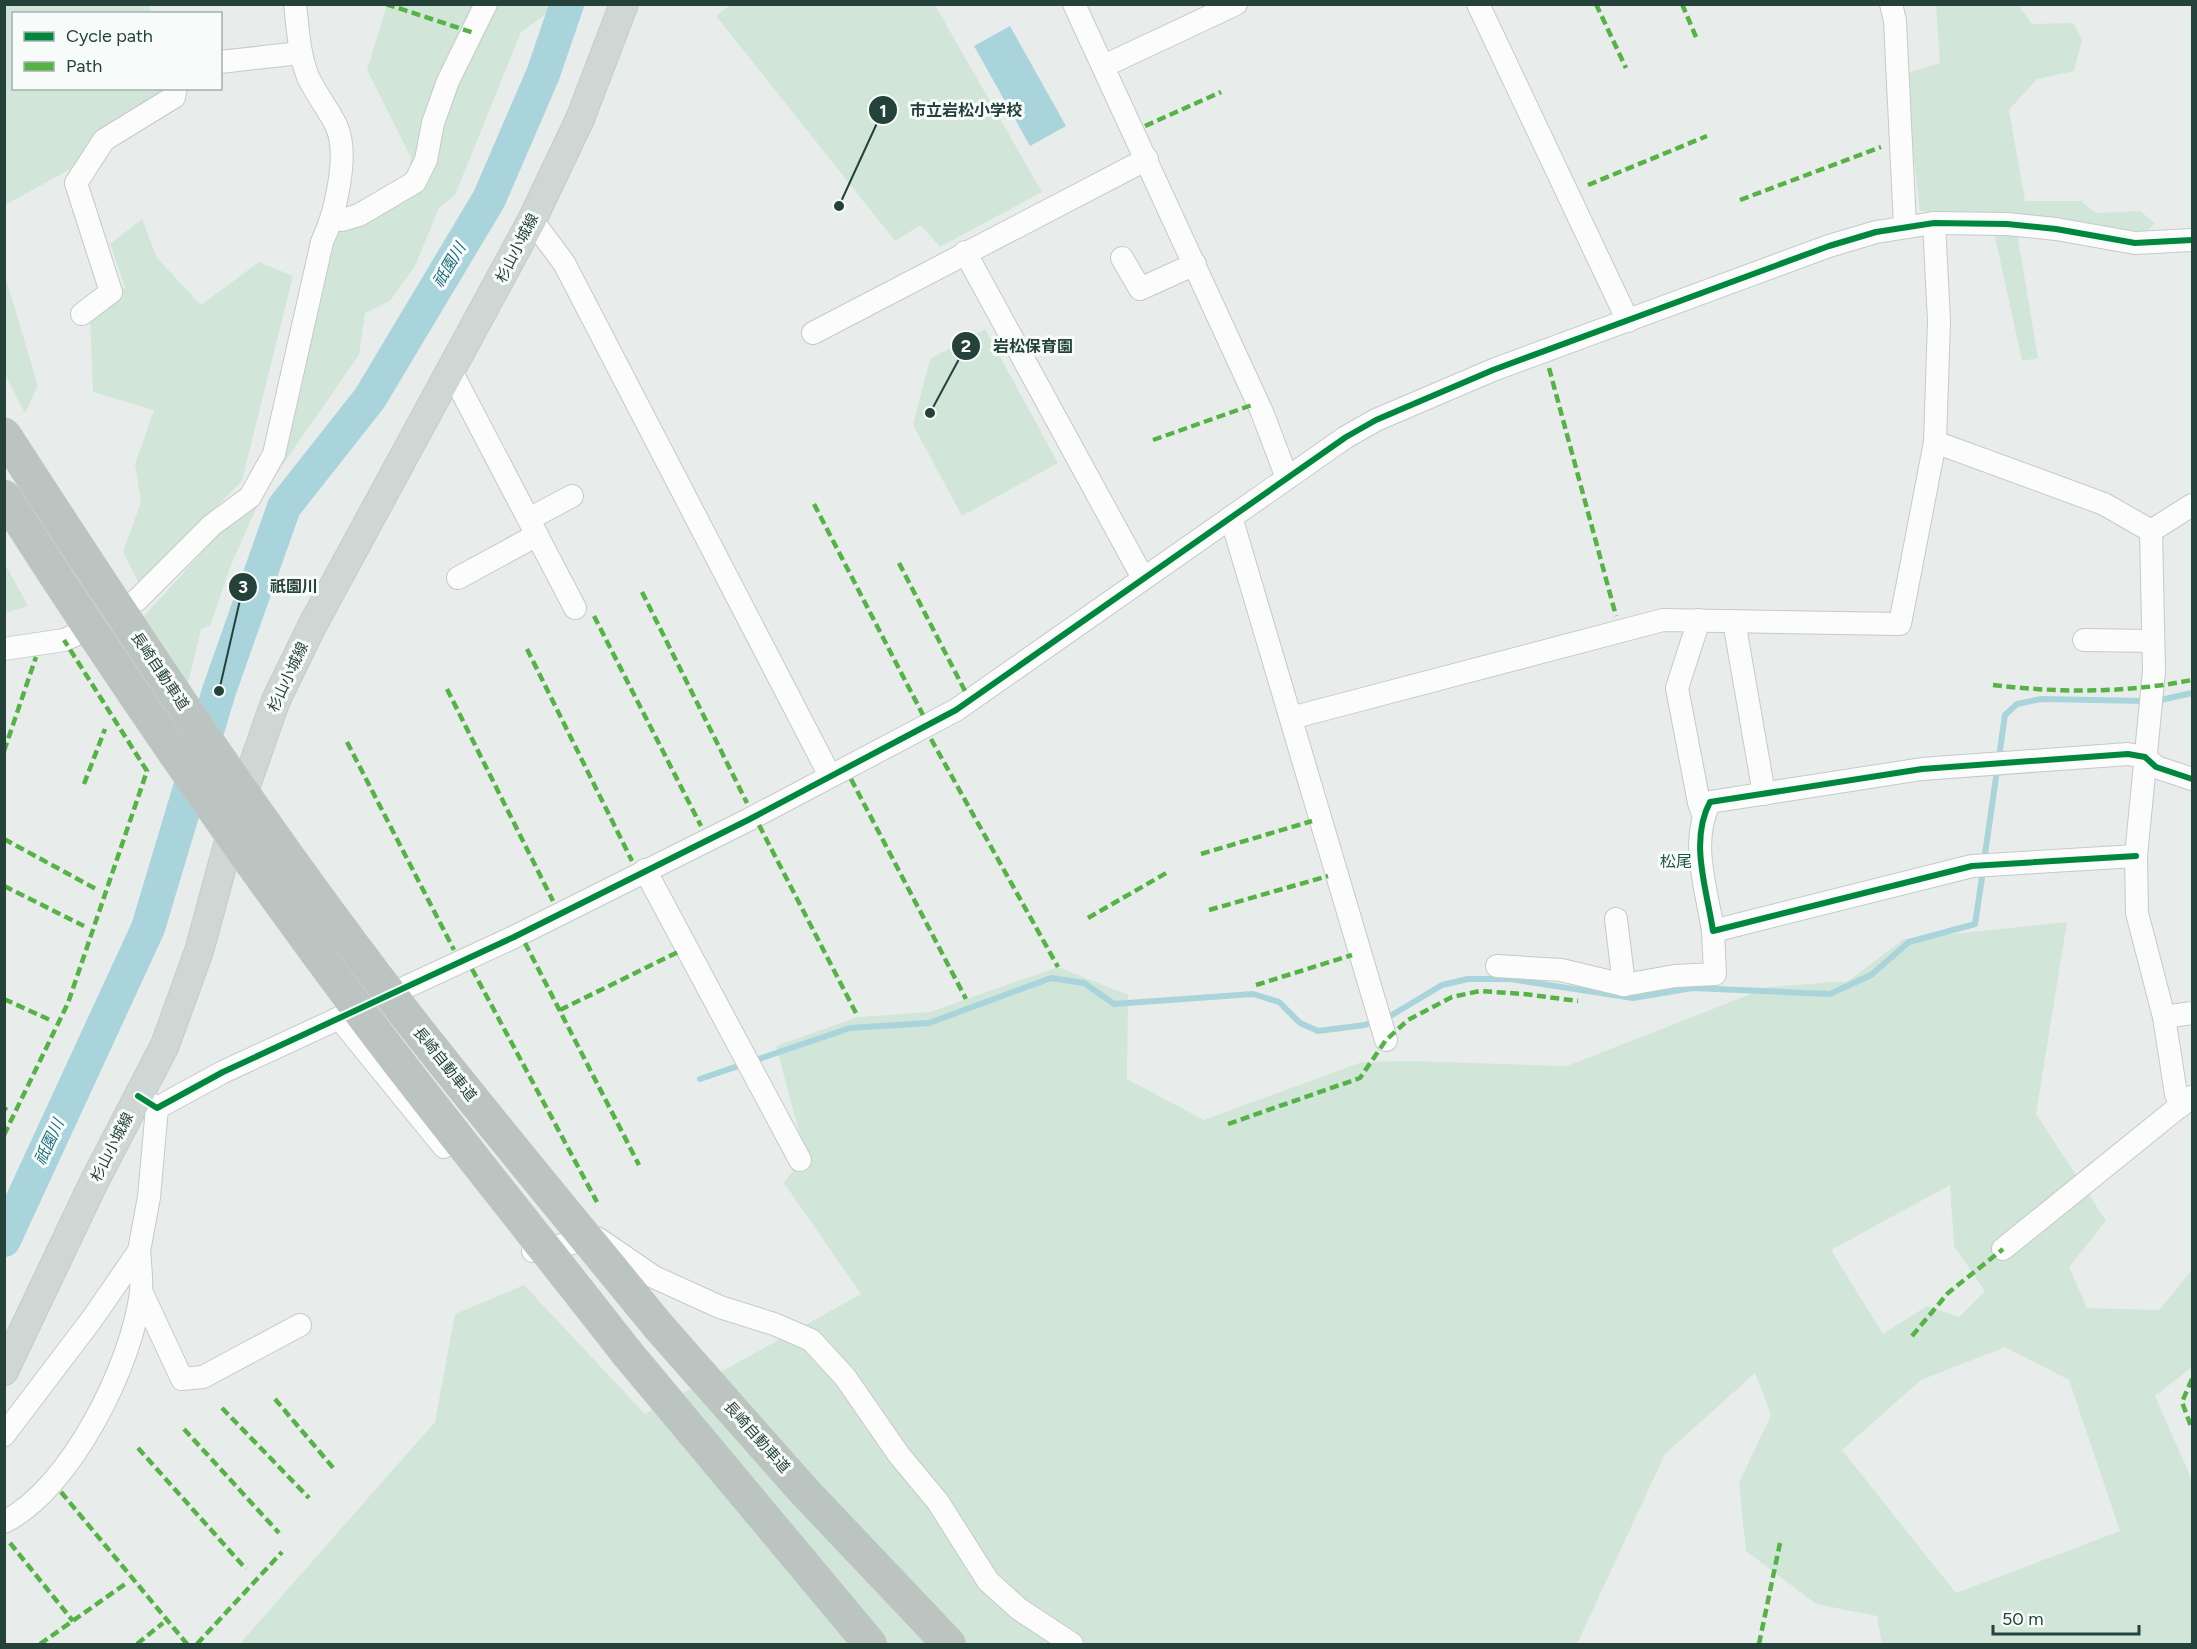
<svg xmlns="http://www.w3.org/2000/svg" width="2197" height="1649" font-family="Figtree,'Noto Sans JP',sans-serif">
	<style>
		.green { fill: #d1e6d8; fill-rule: evenodd }
		.water { fill: #a9d4db }
		.lines { fill: none; stroke-linecap: round; stroke-linejoin: round }
		.stream { stroke: #a9d4db; stroke-width: 6 }
		.river { stroke: #a9d4db; stroke-width: 34 }
		.minor-casing { stroke: #c5cac8; stroke-width: 24 }
		.major-casing { stroke: #c3ccc9; stroke-width: 30 }
		.highway-casing { stroke: #c3ccc9; stroke-width: 34 }
		.minor { stroke: #fcfcfc; stroke-width: 22 }
		.major { stroke: #cfd7d5; stroke-width: 28 }
		.highway { stroke: #bcc4c2; stroke-width: 33 }
		.highway-bridge-casing { stroke: #c3ccc9; stroke-width: 34; stroke-linecap: butt }
		.highway-bridge { stroke: #bcc4c2; stroke-width: 33 }
		.quiet { stroke: #55b346; stroke-width: 4.5; stroke-dasharray: 9 4.5; stroke-linecap: butt }
		.cycleway-casing { stroke: #f7fbf9; stroke-width: 10 }
		.cycleway { stroke: #00873e; stroke-width: 6 }
		.labels { text-anchor: middle; dominant-baseline: central; stroke-width: 6; stroke-linejoin: round; paint-order: stroke }
		.street-label { font-size: 15px; fill: #24423a; stroke: #f7fbf9 }
		.water-label { font-size: 16px; font-style: italic; fill: #1c6f80; stroke: #f7fbf9 }
		.neighbourhood-label { font-size: 16px; fill: #1f5548; stroke: #f7fbf9 }
		.leader { fill: none; stroke: #24423a; stroke-width: 2 }
		.callout-dot { fill: #24423a; stroke: #f7fbf9; stroke-width: 2 }
		.mark-label { font-size: 18px; text-anchor: middle; font-weight: bold; fill: #fff }
		.callout-label { font-size: 16px; text-anchor: middle; font-weight: bold; fill: #24423a; stroke: #f7fbf9; stroke-width: 6; stroke-linejoin: round; paint-order: stroke }
	</style>
	<rect width="100%" height="100%" fill="#e8edeb"/>
	<!-- green -->
	<g class="green">
		<polygon points="5,5 149,5 151,13 14,14 14,88 170,88 106,132 69,170 5,205"/>
		<polygon points="387,5 554,5 552,10 521,32 455,195 439,208 415,266 390,301 365,313 359,355 263,493 231,565 210,626 201,629 186,692 138,623 239,511 284,430 335,237 354,210 407,180 411,158 367,70"/>
		<polygon points="730,5 935,5 1042,192 940,247 921,225 895,241 716,16"/>
		<polygon points="1936,5 2018,5 2032,24 2073,23 2082,40 2074,71 2037,79 2009,110 2025,201 2081,201 2096,213 2140,211 2155,223 2142,237 2057,222 2018,239 2038,358 2022,361 1991,218 1920,211 1904,74 1940,63"/>
		<polygon points="142,219 157,258 201,305 259,262 293,276 242,481 139,584 123,552 141,502 135,464 154,410 93,392 90,316 125,287 110,244"/>
		<polygon points="4,272 38,386 25,413 5,375"/>
		<polygon points="985,329 1058,463 962,516 913,425 930,359"/>
		<polygon points="5,564 28,606 5,613 4,613"/>
		<path d="M2067,922L2036,1114L2106,1221L2069,1267L2087,1308L2159,1310L2192,1270V1367L2155,1396L2192,1480V1644H1882L1877,1616L1816,1604L1746,1551L1739,1483L1771,1415L1755,1373L1665,1454L1577,1644H243V1640L435,1422L455,1314L524,1285L645,1414L861,1294L784,1183L805,1154L776,1046L858,1017L930,1012L1058,967L1128,995L1127,1079L1204,1120L1362,1062L1410,1061L1567,1066L1769,987L1848,981L1904,939ZM1950,1185L1954,1246L1985,1291L1959,1317L1927,1306L1883,1334L1831,1250ZM2005,1347L2069,1380L2120,1531L1956,1593L1842,1450L1921,1380Z"/>
	</g>
	<!-- water -->
	<polygon class="water" points="1010,26 1066,126 1030,146 974,46"/>
	<g class="lines">
		<!-- stream -->
		<g class="stream">
			<polyline points="2156,701 2192,693"/>
			<polyline points="1984,861 2005,715 2017,704 2041,699 2145,701"/>
			<polyline points="700,1079 850,1028 929,1023 1051,978 1084,983 1114,1004 1253,994 1279,1002 1300,1023 1318,1031 1365,1025 1392,1015 1442,985 1468,979 1510,979 1633,998 1692,988 1830,994 1871,975 1909,942 1975,924 1983,871"/>
		</g>
		<!-- river -->
		<polyline class="river" points="4,1240 148,928 219,691 284,507 370,398 489,199 543,74 567,4"/>
		<!-- minor casing -->
		<g class="minor-casing">
			<g id="minor">
				<polyline points="1074,4 1262,412 1287,478"/>
				<polyline points="1478,4 1628,321"/>
				<polyline points="1891,4 1895,21 1905,226"/>
				<polyline points="220,62 300,53"/>
				<polyline points="1104,66 1236,4"/>
				<polyline points="333,218 342,220 359,215 415,182 426,160 433,123 448,81 486,4"/>
				<polyline points="532,220 564,263 830,776"/>
				<polyline points="965,252 1143,578"/>
				<polyline points="1122,258 1140,289 1195,264"/>
				<polyline points="82,314 111,292 76,183 104,140 174,97 176,88"/>
				<polyline points="813,333 1147,159"/>
				<polyline points="451,371 575,608"/>
				<polyline points="1935,442 2104,504 2151,531"/>
				<polyline points="1231,517 1386,1040"/>
				<polyline points="529,519 572,496"/>
				<polyline points="2151,531 2154,671 2136,856 2137,913 2164,1017 2176,1094 2181,1106"/>
				<polyline points="2151,531 2192,505"/>
				<polyline points="458,578 537,535"/>
				<polyline points="1699,620 1677,688 1699,803 1703,814"/>
				<polyline points="1734,621 1764,794"/>
				<polyline points="2084,640 2153,641"/>
				<path d="M4,649L64,640L100,624L137,600L212,525L250,497L274,454L322,242C335,215 350,154 336,125C328,109 316,94 308,77C299,54 298,29 295,4"/>
				<polyline points="1291,718 1663,620 1900,624 1935,442 1939,321 1934,223"/>
				<path d="M2136,856L1972,866L1713,931C1707,890 1689,841 1710,802L1922,769L2128,754L2145,757L2156,767L2192,779"/>
				<polyline points="645,870 800,1160"/>
				<polyline points="1616,919 1624,985"/>
				<polyline points="1497,966 1561,970 1624,985 1675,976 1715,974 1713,931"/>
				<polyline points="2164,1017 2192,1013"/>
				<polyline points="339,1018 444,1147"/>
				<polyline points="138,1096 157,1108 223,1072 514,937 748,820 956,710 1346,437 1376,420 1493,370 1829,246 1876,232 1934,223 2007,224 2056,229 2135,243 2192,240"/>
				<polyline points="2003,1249 2191,1097"/>
				<polyline points="533,1251 597,1238 654,1277 720,1307 774,1324 811,1340 845,1377 899,1455 938,1502 988,1581 1019,1609 1072,1644"/>
				<polyline points="141,1291 182,1379 203,1377 300,1325"/>
				<polyline points="4,1435 92,1319 139,1251 149,1197 157,1108"/>
				<path d="M4,1522C71,1489 132,1364 141,1292C142,1279 140,1264 139,1251"/>
			</g>
		</g>
		<!-- major casing -->
		<g class="major-casing">
			<polyline id="major" points="4,1371 93,1184 165,1045 199,951 238,808 276,700 312,626 532,220 580,119 624,4"/>
		</g>
		<!-- highway casing -->
		<g class="highway-casing">
			<g id="highway">
				<polyline points="659,1327 803,1490 949,1644"/>
				<polyline points="627,1353 870,1644"/>
			</g>
		</g>
		<!-- minor -->
		<use href="#minor" class="minor"/>
		<!-- major -->
		<use href="#major" class="major"/>
		<!-- highway -->
		<use href="#highway" class="highway"/>
		<!-- highway-bridge casing -->
		<g class="highway-bridge-casing">
			<g id="highway-bridge">
				<path d="M4,434C136,638 270,842 420,1033C498,1132 579,1229 659,1327"/>
				<path d="M4,496C126,687 256,875 393,1055C470,1155 549,1253 627,1353"/>
			</g>
		</g>
		<!-- highway-bridge -->
		<use href="#highway-bridge" class="highway-bridge"/>
		<!-- quiet -->
		<g class="quiet">
			<polyline points="386,4 474,33"/>
			<polyline points="1596,4 1626,68"/>
			<polyline points="1682,4 1696,37"/>
			<polyline points="1145,126 1221,92"/>
			<polyline points="1588,185 1707,136"/>
			<polyline points="1740,200 1881,147"/>
			<polyline points="1549,368 1616,616"/>
			<polyline points="1153,440 1252,405"/>
			<polyline points="814,504 923,715"/>
			<polyline points="899,563 965,691"/>
			<polyline points="642,592 747,803"/>
			<polyline points="594,616 701,826"/>
			<polyline points="527,649 632,861"/>
			<path d="M1993,685C2059,693 2128,693 2192,680"/>
			<polyline points="447,689 553,901"/>
			<polyline points="931,739 1058,967"/>
			<polyline points="347,742 454,950"/>
			<polyline points="4,751 36,657"/>
			<polyline points="851,779 966,999"/>
			<polyline points="84,784 105,729"/>
			<polyline points="759,825 858,1017"/>
			<polyline points="4,839 96,889"/>
			<polyline points="1201,854 1312,821"/>
			<polyline points="4,886 84,926"/>
			<polyline points="1209,910 1328,876"/>
			<polyline points="1088,918 1168,872"/>
			<polyline points="525,943 639,1165"/>
			<polyline points="472,969 597,1202"/>
			<polyline points="1256,985 1352,955"/>
			<polyline points="4,999 50,1020"/>
			<polyline points="560,1010 680,951"/>
			<polyline points="4,1108 7,1110"/>
			<polyline points="1228,1124 1360,1078 1386,1040 1408,1020 1452,997 1480,991 1524,994 1578,1001"/>
			<polyline points="4,1135 68,1003 147,771 64,640"/>
			<polyline points="1912,1336 1948,1293 2003,1249"/>
			<polyline points="2192,1379 2182,1402 2192,1429"/>
			<polyline points="275,1399 335,1470"/>
			<polyline points="222,1408 309,1498"/>
			<polyline points="184,1429 279,1533"/>
			<polyline points="138,1448 246,1569"/>
			<polyline points="61,1492 187,1644"/>
			<polyline points="10,1543 73,1621"/>
			<polyline points="40,1644 128,1582"/>
			<polyline points="137,1644 163,1623"/>
			<polyline points="197,1644 282,1552"/>
			<polyline points="1759,1644 1780,1543"/>
		</g>
		<!-- cycleway casing -->
		<g class="cycleway-casing">
			<g id="cycleway">
				<path d="M2136,856L1972,866L1713,931C1707,890 1689,841 1710,802L1922,769L2128,754L2145,757L2156,767L2192,779"/>
				<polyline points="138,1096 157,1108 223,1072 514,937 748,820 956,710 1346,437 1376,420 1493,370 1829,246 1876,232 1934,223 2007,224 2056,229 2135,243 2192,240"/>
			</g>
		</g>
		<!-- cycleway -->
		<use href="#cycleway" class="cycleway"/>
	</g>
	<g class="labels">
		<!-- street labels -->
		<g class="street-label">
			<text transform="translate(517 248) rotate(-63)">杉山小城線</text>
			<text transform="translate(160 671) rotate(56)">長崎自動車道</text>
			<text transform="translate(288 677) rotate(-65)">杉山小城線</text>
			<text transform="translate(445 1064) rotate(51)">長崎自動車道</text>
			<text transform="translate(112 1147) rotate(-63)">杉山小城線</text>
			<text transform="translate(757 1437) rotate(48)">長崎自動車道</text>
		</g>
		<!-- water labels -->
		<g class="water-label">
			<text transform="translate(449 265) rotate(-59)">祇園川</text>
			<text transform="translate(49 1142) rotate(-65)">祇園川</text>
		</g>
		<!-- neighbourhood labels -->
		<g class="neighbourhood-label">
			<text x="1676" y="861">松尾</text>
		</g>
	</g>
	<!-- callouts -->
	<path class="leader" d="M839 206L883 110M930 413L966 346M219 691L243 587"/>
	<g class="callout-dot">
		<circle cx="839" cy="206" r="6"/>
		<circle cx="930" cy="413" r="6"/>
		<circle cx="219" cy="691" r="6"/>
		<circle cx="883" cy="110" r="15"/>
		<circle cx="966" cy="346" r="15"/>
		<circle cx="243" cy="587" r="15"/>
	</g>
	<g class="mark-label">
		<text x="883" y="117">1</text>
		<text x="966" y="352">2</text>
		<text x="243" y="593">3</text>
	</g>
	<g class="callout-label">
		<text x="966" y="116">市立岩松小学校</text>
		<text x="1033" y="352">岩松保育園</text>
		<text x="294" y="592">祇園川</text>
	</g>
	<!-- border -->
	<rect width="2197" height="1649" fill="none" stroke="#24423a" stroke-width="12"/>
	<!-- legend -->
	<rect x="12" y="12" width="210" height="78" fill="#f7fbf9" stroke="#a3b1ad" stroke-width="1.5"/>
	<rect x="24" y="32" width="30" height="9" fill="#00873e" stroke="#a3b1ad" stroke-width="1.5"/>
	<text x="66" y="42" font-size="18" fill="#24423a">Cycle path</text>
	<rect x="24" y="62" width="30" height="9" fill="#55b346" stroke="#a3b1ad" stroke-width="1.5"/>
	<text x="66" y="72" font-size="18" fill="#24423a">Path</text>
	<!-- scale -->
	<path d="M1993 1625v9h146v-9" fill="none" stroke="#24423a" stroke-width="3"/>
	<text x="2002" y="1625" font-size="18" fill="#24423a" stroke="#f7fbf9" stroke-width="4.5" paint-order="stroke">50 m</text>
</svg>
